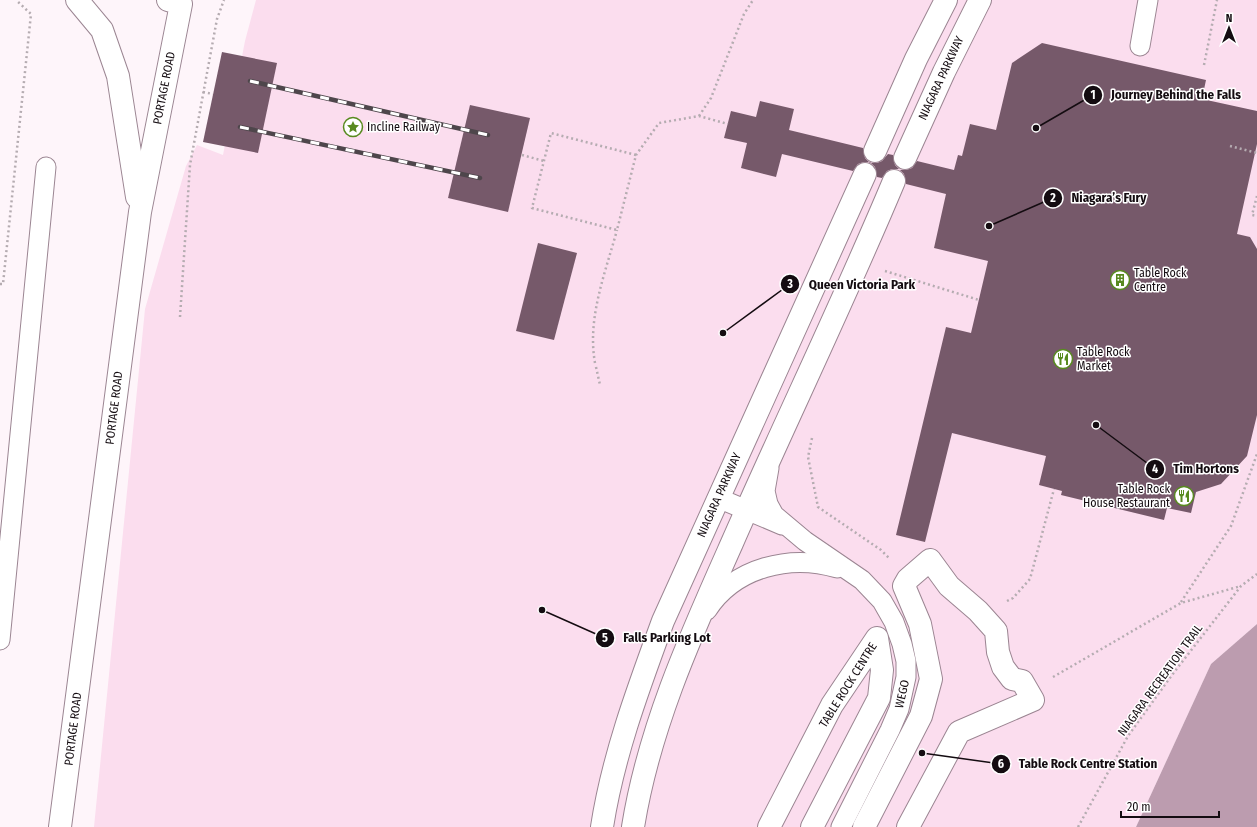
<svg xmlns="http://www.w3.org/2000/svg" width="1257" height="827" font-family="'Fira Sans Condensed',sans-serif">
	<style>
		.green { fill: #fbddee }
		.water { fill: #bc9caf }
		.building { fill: #76596a }
		.lines { fill: none; stroke-linecap: round; stroke-linejoin: round }
		.lane-casing { stroke: #9b8592; stroke-width: 21 }
		.street-casing { stroke: #9b8592; stroke-width: 24 }
		.secondary-casing { stroke: #9b8592; stroke-width: 24 }
		.path { stroke: #b5acb1; stroke-width: 2.5; stroke-dasharray: 2 3; stroke-linecap: butt }
		.lane { stroke: #fff; stroke-width: 19 }
		.street { stroke: #fff; stroke-width: 22 }
		.secondary { stroke: #fff; stroke-width: 22 }
		.rail-casing { stroke: #4e464b; stroke-width: 4.5 }
		.rail { stroke: #fff; stroke-width: 3; stroke-dasharray: 9; stroke-linecap: butt }
		.labels { text-anchor: middle; dominant-baseline: central; stroke-width: 3; stroke-linejoin: round; paint-order: stroke }
		.street-label { font-size: 12px; fill: #140c11; stroke: #fff }
		.poi-label { font-size: 12px; fill: #140c11; stroke: #fff; text-anchor: start }
		.leader { fill: none; stroke: #140c11; stroke-width: 1.5 }
		.callout-dot { fill: #140c11; stroke: #fff; stroke-width: 1.5 }
		.mark-label { font-size: 12px; text-anchor: middle; font-weight: bold; fill: #fff }
		.callout-label { font-size: 13px; text-anchor: middle; font-weight: bold; fill: #140c11; stroke: #fff; stroke-width: 3; stroke-linejoin: round; paint-order: stroke }
	</style>
	<rect width="100%" height="100%" fill="#fef5fa"/>
	<!-- green -->
	<polygon class="green" points="256,0 1257,0 1257,624 1211,664 1136,827 94,827 145,309 186,166 197,145 223,155 245,41"/>
	<!-- water -->
	<polygon class="water" points="1257,624 1257,827 1136,827 1211,664"/>
	<!-- building -->
	<g class="building">
		<polygon points="1042,43 1206,80 1202,99 1257,111 1257,144 1237,234 1250,237 1257,249 1257,415 1247,456 1221,484 1196,492 1191,513 1167,508 1164,520 1061,495 1062,491 1039,485 1046,456 952,433 925,542 896,535 946,327 971,333 988,261 934,248 946,194 906,184 904,174 899,169 892,169 887,171 882,178 877,177 875,167 870,162 864,162 858,164 853,171 782,154 776,177 741,168 747,143 724,138 731,111 756,117 760,101 794,109 789,130 863,148 865,158 870,163 877,163 882,161 888,154 893,155 895,165 900,170 906,170 912,168 917,161 954,170 958,155 962,156 970,124 996,130 1012,63"/>
		<polygon points="222,52 277,63 258,153 203,142"/>
		<polygon points="470,105 530,118 508,212 448,198"/>
		<polygon points="538,243 577,253 554,340 516,331"/>
	</g>
	<g class="lines">
		<!-- lane casing -->
		<g class="lane-casing">
			<g id="lane">
				<polyline points="1140,46 1148,0"/>
				<polyline points="769,468 765,491 768,504 774,515 805,541 862,580 882,601 894,622 902,644 906,661 906,677 899,709 890,730 841,827"/>
				<polyline points="718,498 782,525"/>
				<path d="M707,610C735,567 790,554 837,568"/>
				<polyline points="0,640 46,167"/>
			</g>
		</g>
		<!-- street casing -->
		<g class="street-casing">
			<g id="street">
				<polyline points="769,827 832,705 877,638 882,670 879,698 812,827"/>
				<polyline points="864,827 921,716 931,679 920,624 904,586 908,579 930,560 949,586 978,611 996,631 998,652 1003,667 1012,679 1022,681 1033,700 959,732 908,827"/>
			</g>
		</g>
		<!-- secondary casing -->
		<g class="secondary-casing">
			<g id="secondary">
				<polyline points="77,0 102,30 118,76 137,197"/>
				<polyline points="875,151 916,59 946,0"/>
				<polyline points="905,158 944,72 980,0"/>
				<polyline points="60,827 140,212 181,4 168,0"/>
				<path d="M602,827C613,756 638,689 663,621L865,174"/>
				<path d="M633,827C649,727 691,635 732,543C785,422 843,303 894,181"/>
			</g>
		</g>
		<!-- path -->
		<g class="path">
			<polyline points="1204,65 1217,0"/>
			<polyline points="203,92 213,94"/>
			<polyline points="699,116 711,98 744,14 753,0"/>
			<polyline points="1230,146 1257,153"/>
			<polyline points="522,155 544,161"/>
			<polyline points="636,155 551,133 532,208 617,230 636,155 659,123 699,116 728,124"/>
			<polyline points="1257,196 1252,215 1257,216"/>
			<polyline points="885,271 979,300"/>
			<polyline points="0,284 3,284 31,14 16,0"/>
			<polyline points="180,317 190,165 217,19 224,0"/>
			<path d="M595,363C587,318 605,274 617,230"/>
			<polyline points="596,367 600,385"/>
			<polyline points="812,438 808,457 818,507 881,550 889,558"/>
			<polyline points="1007,601 1013,598 1030,579 1054,489"/>
			<polyline points="1181,602 1231,526 1257,454"/>
			<polyline points="1053,677 1181,603 1241,586"/>
			<polyline points="1078,827 1128,736 1172,675 1241,586 1257,574"/>
		</g>
		<!-- lane -->
		<use href="#lane" class="lane"/>
		<!-- street -->
		<use href="#street" class="street"/>
		<!-- secondary -->
		<use href="#secondary" class="secondary"/>
		<!-- rail casing -->
		<g class="rail-casing">
			<g id="rail">
				<polyline points="250,81 488,135"/>
				<polyline points="240,127 480,178"/>
			</g>
		</g>
		<!-- rail -->
		<use href="#rail" class="rail"/>
	</g>
	<!-- icons -->
	<defs>
		<g id="sight-ring" transform="scale(1)"><circle r="9.5" fill="#fff" stroke="#588a1f" stroke-width="1.5"/><path d="M0-6L1.8-2.2L6-1.7L2.9 1.2L3.7 5.4L0 3.3L-3.7 5.4L-2.9 1.2L-6-1.7L-1.8-2.2Z" fill="#588a1f"/></g>
		<g id="building-ring" transform="scale(1)"><circle r="9.5" fill="#fff" stroke="#588a1f" stroke-width="1.5"/><path d="M-4-6H4V6H1V3H-1V6H-4ZM-2.5-4.3h1.7v1.8h-1.7ZM.8-4.3h1.7v1.8H.8ZM-2.5-1h1.7V.8h-1.7ZM.8-1h1.7V.8H.8Z" fill="#588a1f"/></g>
		<g id="restaurant-ring" transform="scale(1)"><circle r="9.5" fill="#fff" stroke="#588a1f" stroke-width="1.5"/><path d="M-5-6h1v4h1v-4h1v4h1v-4h1v5L-1.5 .5V6h-2V.5L-5-1ZM5-6V6H3V1.5H1.5Q1.5-4 5-6Z" fill="#588a1f"/></g>
	</defs>
	<g fill-rule="evenodd">
		<use href="#sight-ring" x="353" y="127"/>
		<use href="#building-ring" x="1120" y="280"/>
		<use href="#restaurant-ring" x="1063" y="359"/>
		<use href="#restaurant-ring" x="1184" y="496"/>
	</g>
	<g class="labels">
		<!-- street labels -->
		<g class="street-label">
			<text transform="translate(941 78) rotate(-65)">NIAGARA PARKWAY</text>
			<text transform="translate(164 88) rotate(-79)">PORTAGE ROAD</text>
			<text transform="translate(114 408) rotate(-83)">PORTAGE ROAD</text>
			<text transform="translate(719 495) rotate(-66)">NIAGARA PARKWAY</text>
			<text transform="translate(1160 680) rotate(-54)">NIAGARA RECREATION TRAIL</text>
			<text transform="translate(848 685) rotate(-58)">TABLE ROCK CENTRE</text>
			<text transform="translate(902 694) rotate(-77)">WEGO</text>
			<text transform="translate(73 729) rotate(-83)">PORTAGE ROAD</text>
		</g>
		<!-- poi labels -->
		<g class="poi-label">
			<text x="367" y="127">Incline Railway</text>
			<text x="1134" y="273">Table Rock<tspan x="1134" dy="14">Centre</tspan></text>
			<text x="1077" y="352">Table Rock<tspan x="1077" dy="14">Market</tspan></text>
			<text x="1170" y="489" text-anchor="end">Table Rock<tspan x="1170" dy="14">House Restaurant</tspan></text>
		</g>
	</g>
	<!-- callouts -->
	<path class="leader" d="M1036 128L1093 95M989 226L1053 198M723 333L790 284M1096 425L1155 469M542 610L605 638M922 753L1001 764"/>
	<g class="callout-dot">
		<circle cx="1036" cy="128" r="4"/>
		<circle cx="989" cy="226" r="4"/>
		<circle cx="723" cy="333" r="4"/>
		<circle cx="1096" cy="425" r="4"/>
		<circle cx="542" cy="610" r="4"/>
		<circle cx="922" cy="753" r="4"/>
		<circle cx="1093" cy="95" r="10"/>
		<circle cx="1053" cy="198" r="10"/>
		<circle cx="790" cy="284" r="10"/>
		<circle cx="1155" cy="469" r="10"/>
		<circle cx="605" cy="638" r="10"/>
		<circle cx="1001" cy="764" r="10"/>
	</g>
	<g class="mark-label">
		<text x="1093" y="99">1</text>
		<text x="1053" y="202">2</text>
		<text x="790" y="288">3</text>
		<text x="1155" y="473">4</text>
		<text x="605" y="642">5</text>
		<text x="1001" y="768">6</text>
	</g>
	<g class="callout-label">
		<text x="1176" y="99">Journey Behind the Falls</text>
		<text x="1109" y="202">Niagara’s Fury</text>
		<text x="862" y="289">Queen Victoria Park</text>
		<text x="1206" y="473">Tim Hortons</text>
		<text x="667" y="642">Falls Parking Lot</text>
		<text x="1088" y="768">Table Rock Centre Station</text>
	</g>
	<!-- north arrow -->
	<g transform="translate(1229 28)" stroke="#ffffff" stroke-width="3" paint-order="stroke">
	<path d="M0-3L7 15L0 10L-7 15Z" fill="#140c11"/>
	<text y="-6" font-size="11" font-weight="bold" text-anchor="middle" fill="#140c11">N</text>
	</g>
	<!-- scale -->
	<path d="M1121 811v6h98v-6" fill="none" stroke="#140c11" stroke-width="2"/>
	<text x="1127" y="811" font-size="12" fill="#140c11" stroke="#ffffff" stroke-width="3" paint-order="stroke">20 m</text>
</svg>
